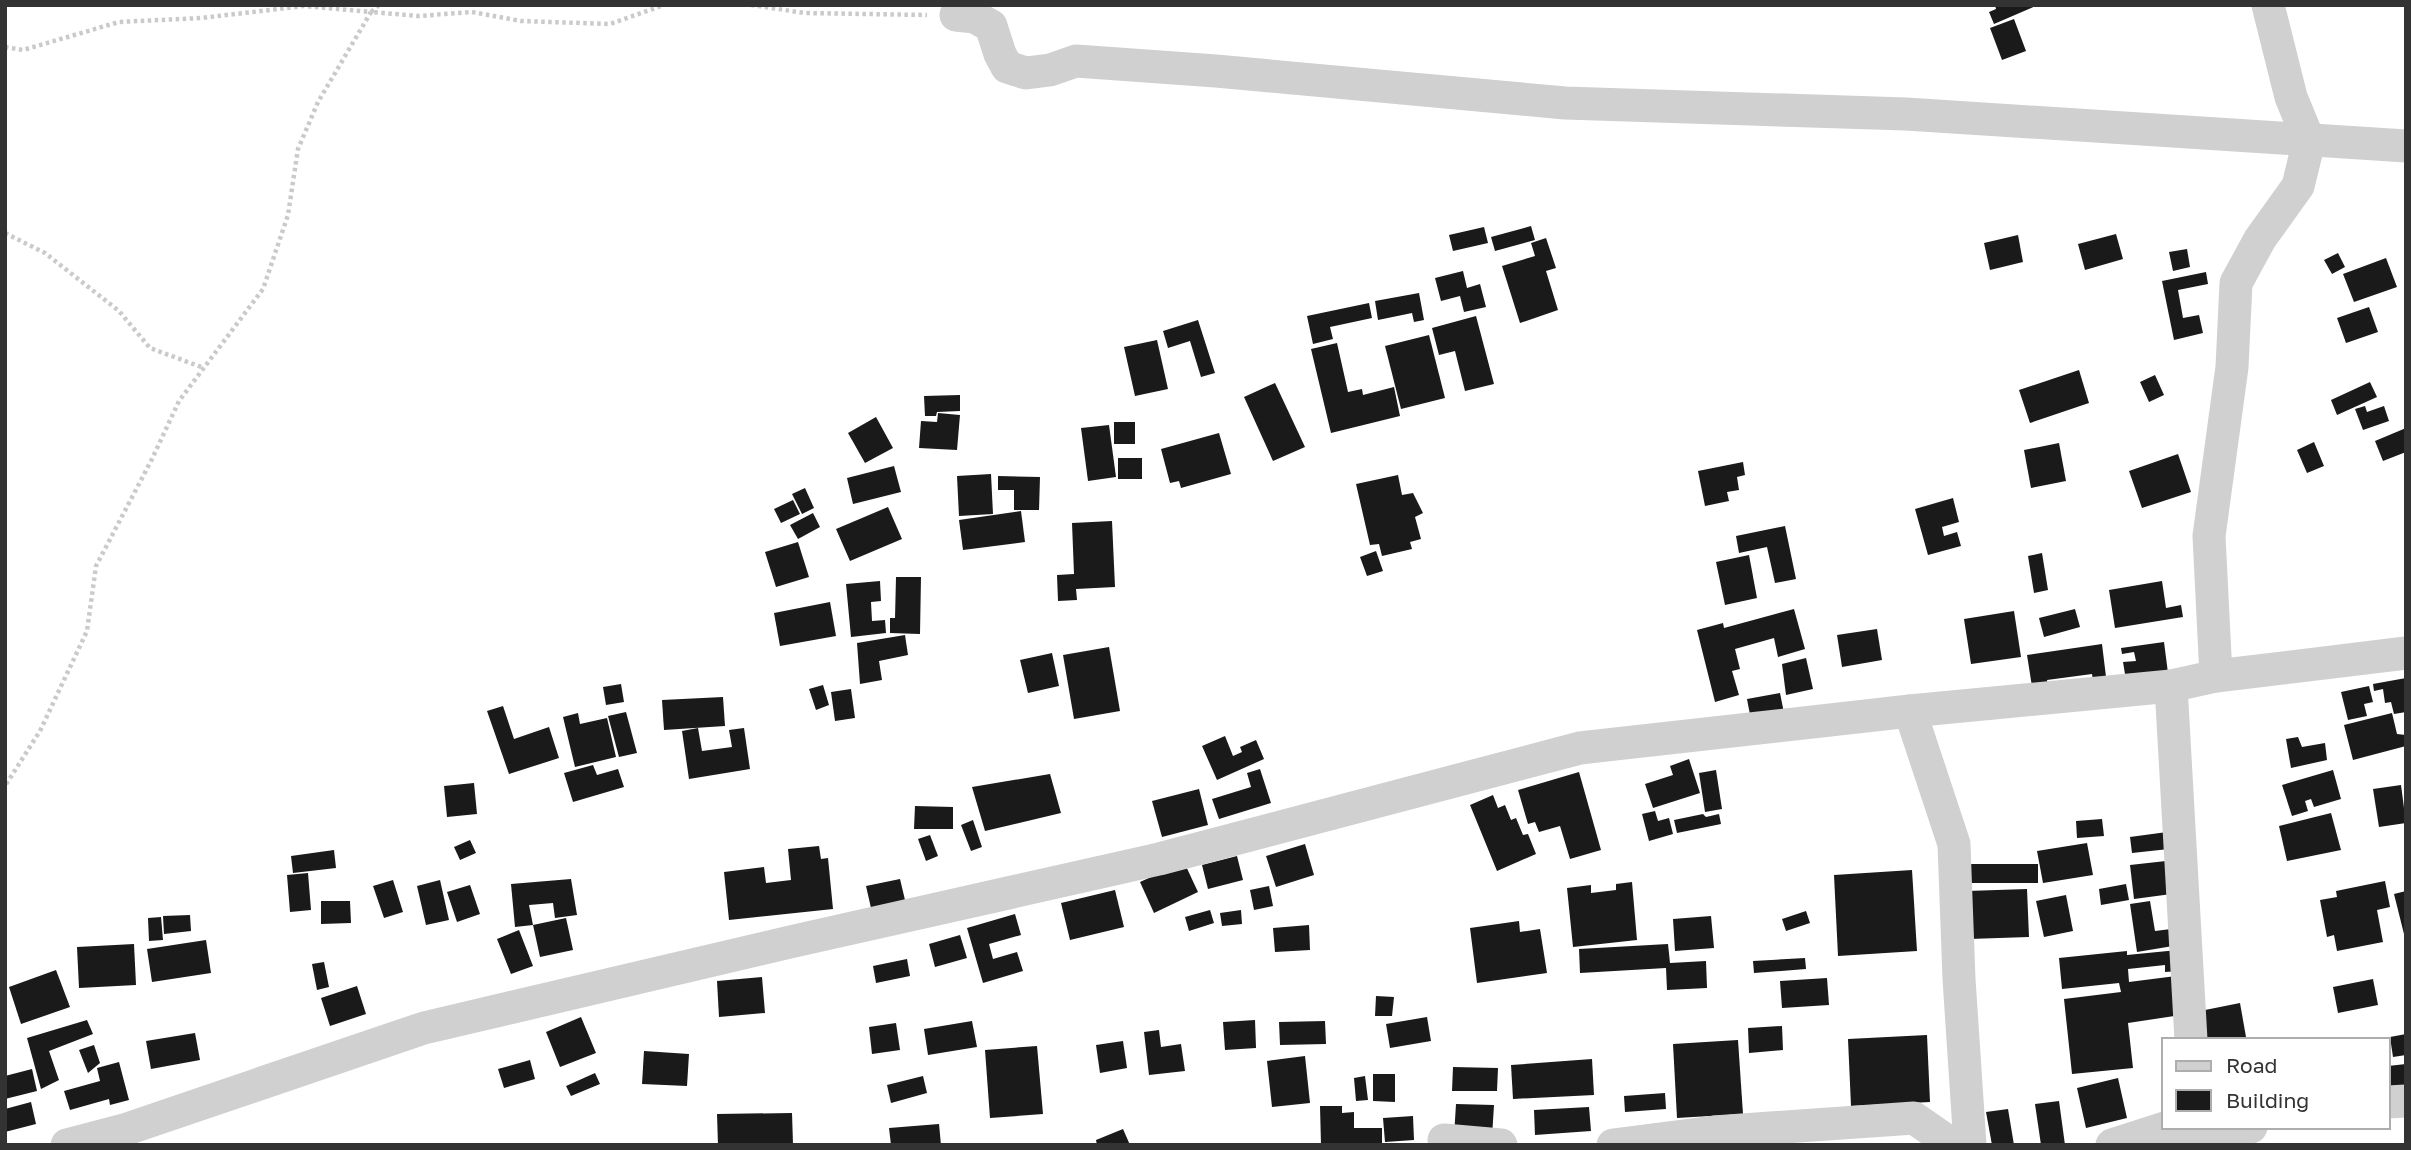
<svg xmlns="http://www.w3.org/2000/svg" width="2411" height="1150" font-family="'Golos Text',sans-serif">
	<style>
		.building { fill: #1a1a1a }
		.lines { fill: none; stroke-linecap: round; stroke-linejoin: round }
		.path { stroke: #cacaca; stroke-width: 4.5; stroke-dasharray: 3.5 3.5; stroke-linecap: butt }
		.minor { stroke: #d0d0d0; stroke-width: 33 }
	</style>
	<rect width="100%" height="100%" fill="#fff"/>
	<!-- building -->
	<g class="building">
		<polygon points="1995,5 2038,5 1994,24 1989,12 1996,9"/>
		<polygon points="2014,19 2026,51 2002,60 1990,28"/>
		<polygon points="1531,226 1535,240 1495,251 1491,237"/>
		<polygon points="1484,227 1488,243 1453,251 1449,235"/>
		<polygon points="2116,234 2123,259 2085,270 2078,244"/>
		<polygon points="2018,235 2023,262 1990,270 1984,243"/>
		<polygon points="1546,238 1556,268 1546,271 1558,310 1520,323 1502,266 1535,256 1531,243"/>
		<polygon points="2187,249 2190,267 2173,271 2169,252"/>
		<polygon points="2338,253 2345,267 2332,274 2324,260"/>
		<polygon points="2386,258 2397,287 2354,302 2343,274"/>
		<polygon points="1463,271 1467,288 1480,284 1486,307 1464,312 1460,296 1441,301 1435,278"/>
		<polygon points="2206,272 2208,284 2178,290 2183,318 2199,315 2203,333 2174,340 2162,281"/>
		<polygon points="1419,293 1424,320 1414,322 1412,313 1378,320 1375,301"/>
		<polygon points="1369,303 1372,318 1330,327 1333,339 1313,344 1307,316"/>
		<polygon points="2369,307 2378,332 2346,343 2337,318"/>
		<polygon points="1476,316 1494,384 1465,391 1455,351 1439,355 1432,328"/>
		<polygon points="1198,320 1215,373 1201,377 1190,341 1168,348 1163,331"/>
		<polygon points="1429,335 1445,398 1401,409 1385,346"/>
		<polygon points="1157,340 1168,389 1135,396 1124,347"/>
		<polygon points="1337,343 1348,392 1362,389 1363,395 1394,387 1400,416 1331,433 1311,349"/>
		<polygon points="2079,370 2089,403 2030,423 2019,390"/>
		<polygon points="2155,375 2164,395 2149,402 2140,382"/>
		<polygon points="2370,382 2377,397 2337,415 2331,400"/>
		<polygon points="1275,383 1305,447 1273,461 1244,397"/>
		<polygon points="960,395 960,411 937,412 936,416 925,416 924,396"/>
		<polygon points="2365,406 2367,412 2384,406 2389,421 2363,430 2355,409"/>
		<polygon points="938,413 960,415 957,450 919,448 921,421 937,422"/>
		<polygon points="876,417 893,448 865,463 848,433"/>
		<rect x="1114" y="422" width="21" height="22"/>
		<polygon points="1109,425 1116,477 1088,481 1081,428"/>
		<polygon points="2406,428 2406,452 2383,461 2375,441"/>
		<polygon points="1219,433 1231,474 1181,488 1179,481 1170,483 1161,449"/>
		<polygon points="2314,442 2324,466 2307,473 2297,450"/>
		<polygon points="2059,443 2066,481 2031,488 2024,450"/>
		<polygon points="2178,454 2191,492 2142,508 2129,471"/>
		<rect x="1118" y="458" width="24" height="21"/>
		<polygon points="1743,462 1745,475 1737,477 1739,490 1727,492 1729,501 1705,506 1698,471"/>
		<polygon points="894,466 901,492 853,504 847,478"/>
		<polygon points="991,474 993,514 959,516 957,476"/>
		<polygon points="1398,475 1402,495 1413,493 1423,513 1415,517 1421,539 1410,542 1412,549 1382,556 1379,544 1370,545 1356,484"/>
		<polygon points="998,476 1040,477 1039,510 1014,510 1014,490 998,490"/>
		<polygon points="805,488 814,508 802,514 792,494"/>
		<polygon points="1953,498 1959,522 1942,527 1944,536 1957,532 1961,546 1928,555 1915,509"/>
		<polygon points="793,500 800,514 781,523 774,509"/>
		<polygon points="888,507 902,539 850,561 836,529"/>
		<polygon points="1021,511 1025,542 963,550 959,520"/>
		<polygon points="813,513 820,527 798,539 790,525"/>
		<polygon points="1112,521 1115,587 1076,589 1077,600 1058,601 1057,575 1074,574 1072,523"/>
		<polygon points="1785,526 1796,579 1775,583 1767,547 1739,553 1736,536"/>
		<polygon points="798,542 809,577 776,587 765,552"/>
		<polygon points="1376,551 1383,571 1367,576 1360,557"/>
		<polygon points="2042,553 2048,590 2034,593 2028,556"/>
		<polygon points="1749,555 1757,598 1725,605 1716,562"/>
		<polygon points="896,577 921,577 920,634 890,633 890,618 895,618"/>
		<polygon points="880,581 881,601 871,602 872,621 885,620 886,633 851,637 846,584"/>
		<polygon points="2162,581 2166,608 2181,605 2183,617 2115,628 2109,590"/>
		<polygon points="830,602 836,636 780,646 774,613"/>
		<polygon points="1794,609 1805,649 1778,657 1774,638 1735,649 1740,669 1732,671 1739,695 1715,702 1697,630 1723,623 1724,628"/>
		<polygon points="2075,609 2080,627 2044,637 2039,618"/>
		<polygon points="2014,611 2021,657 1971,664 1964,619"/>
		<polygon points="1877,629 1882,660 1842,667 1837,635"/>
		<polygon points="905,635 908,655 879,661 882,680 860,684 857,643"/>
		<polygon points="2164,642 2168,673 2126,680 2123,662 2136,661 2134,652 2122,654 2121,648"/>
		<polygon points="2102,644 2107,685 2094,687 2092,674 2047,680 2049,691 2033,693 2027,655"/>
		<polygon points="1109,647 1120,711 1074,719 1063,655"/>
		<polygon points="1052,653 1059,686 1028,693 1020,660"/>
		<polygon points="1806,658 1813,689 1786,695 1782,664"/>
		<polygon points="2406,678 2406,712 2394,714 2391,702 2385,703 2383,689 2374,691 2373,684"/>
		<polygon points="621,684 624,702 606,705 603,687"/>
		<polygon points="823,685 829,705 816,710 809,689"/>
		<polygon points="2369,686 2373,702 2364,704 2367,716 2348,720 2341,692"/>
		<polygon points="851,689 855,718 835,721 831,692"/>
		<polygon points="1780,693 1784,713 1751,720 1747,699"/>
		<polygon points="723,697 725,726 664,730 662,700"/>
		<polygon points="503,706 514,739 549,727 559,758 509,774 487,711"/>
		<polygon points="626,712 637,753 619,757 608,716"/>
		<polygon points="578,713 580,724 607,718 616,757 575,767 563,717"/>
		<polygon points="2392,713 2397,734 2406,735 2406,746 2353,760 2344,725"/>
		<polygon points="698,728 702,751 732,747 729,730 744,728 750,769 689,779 682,731"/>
		<polygon points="1225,736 1233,756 1242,752 1240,747 1256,740 1264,759 1217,780 1202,746"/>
		<polygon points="2298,737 2302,747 2325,743 2327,760 2291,768 2286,739"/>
		<polygon points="1689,759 1700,793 1653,808 1645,784 1673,775 1670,766"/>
		<polygon points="593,765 597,775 618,769 624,787 573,802 564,773"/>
		<polygon points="1260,769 1271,803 1219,819 1212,799 1251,787 1247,773"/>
		<polygon points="1716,770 1722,809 1705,812 1699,773"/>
		<polygon points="2333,770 2341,799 2314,807 2311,799 2305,801 2308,811 2292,816 2282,785"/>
		<polygon points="1579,772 1601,850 1570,859 1560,826 1539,832 1535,822 1528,824 1518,790"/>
		<polygon points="1050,774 1061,813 985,831 972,787"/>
		<polygon points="474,783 477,814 447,817 444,786"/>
		<polygon points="2401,785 2406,823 2379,827 2373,789"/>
		<polygon points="1199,789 1208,825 1162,837 1152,801"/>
		<polygon points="1493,795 1498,808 1505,805 1511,820 1516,818 1523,835 1528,834 1536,854 1497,871 1470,805"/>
		<polygon points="915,806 953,807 953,829 914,829"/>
		<polygon points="1655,811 1658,821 1669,818 1673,834 1649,841 1642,814"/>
		<polygon points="2331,813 2341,850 2287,861 2279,826"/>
		<polygon points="1703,814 1706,817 1719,814 1721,824 1677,833 1674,820"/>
		<polygon points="2102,819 2104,836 2077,838 2076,821"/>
		<polygon points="973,820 982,847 971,851 961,825"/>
		<polygon points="2167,832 2169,849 2132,853 2130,837"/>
		<polygon points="930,835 938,856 926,861 918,839"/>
		<polygon points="470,840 476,853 460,860 454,847"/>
		<polygon points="2087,843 2093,875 2043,883 2037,851"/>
		<polygon points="1305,844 1314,875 1276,887 1266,856"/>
		<polygon points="819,846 821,859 828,858 833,909 729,920 724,872 764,867 766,883 791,880 788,849"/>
		<polygon points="334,850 336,868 293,873 291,856"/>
		<polygon points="1237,856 1243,880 1208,889 1202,865"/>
		<polygon points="2175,860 2179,893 2134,899 2130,865"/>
		<polygon points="1184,862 1198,892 1154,913 1140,882"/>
		<rect x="1969" y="864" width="69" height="19"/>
		<polygon points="1912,870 1917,951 1838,956 1834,875"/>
		<polygon points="308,873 311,910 290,912 287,875"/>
		<polygon points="571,879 577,915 555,918 553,903 529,905 533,925 515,927 511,884"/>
		<polygon points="900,879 905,900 871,908 866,886"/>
		<polygon points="393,880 403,912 384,918 373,886"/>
		<polygon points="440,880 449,920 426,925 417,886"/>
		<polygon points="2385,881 2390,907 2377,910 2383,942 2337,951 2334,935 2327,937 2320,900 2337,897 2336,891"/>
		<polygon points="1632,882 1637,940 1573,947 1567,888 1591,885 1591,893 1616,890 1616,884"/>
		<polygon points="2126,884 2129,900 2101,905 2099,889"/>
		<polygon points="470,885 480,914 457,922 447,892"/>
		<polygon points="1269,886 1273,906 1254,910 1250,890"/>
		<polygon points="2027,889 2029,937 1969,939 1967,891"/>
		<polygon points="1115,890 1124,927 1070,940 1061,903"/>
		<polygon points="2406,891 2406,938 2405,938 2394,894"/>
		<polygon points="2066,895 2073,931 2044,937 2036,901"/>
		<polygon points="321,901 350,901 351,923 321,924"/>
		<polygon points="2150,901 2155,931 2171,929 2173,946 2137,952 2130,904"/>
		<polygon points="1210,910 1214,923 1189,931 1185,917"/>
		<polygon points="1241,910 1242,924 1222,926 1220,913"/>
		<polygon points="1806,911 1810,923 1786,931 1782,919"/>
		<polygon points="1015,914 1021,935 989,944 993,959 1017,952 1023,971 983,983 967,928"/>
		<polygon points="190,915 191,931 164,934 163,916"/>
		<polygon points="1711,916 1714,948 1675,951 1673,919"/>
		<polygon points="161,917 163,940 149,941 148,918"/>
		<polygon points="566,918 573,950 540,957 533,925"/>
		<polygon points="1519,921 1520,932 1540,929 1547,973 1477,983 1470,928"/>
		<polygon points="1309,925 1310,950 1275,952 1273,928"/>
		<polygon points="519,930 533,966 511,974 497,939"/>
		<polygon points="960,935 967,958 935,967 929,944"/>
		<polygon points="206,940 211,973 152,982 147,949"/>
		<polygon points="134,944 136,985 79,988 77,947"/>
		<polygon points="1668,944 1670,963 1706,961 1707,988 1667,990 1666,968 1580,973 1579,949"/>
		<polygon points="2178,950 2180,971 2165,972 2165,965 2128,969 2129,982 2176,976 2181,1015 2128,1023 2133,1068 2072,1074 2064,999 2121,992 2119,983 2062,989 2059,958 2127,951 2127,955"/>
		<polygon points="1805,958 1806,969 1754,973 1753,961"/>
		<polygon points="907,959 910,976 876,983 873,966"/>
		<polygon points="324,962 329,987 317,990 312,964"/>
		<polygon points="56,970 70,1007 21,1024 9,987"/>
		<polygon points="762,977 765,1013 719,1017 717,981"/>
		<polygon points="1827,978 1829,1005 1782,1008 1780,981"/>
		<polygon points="2373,979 2378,1005 2338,1013 2333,987"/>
		<polygon points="357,986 366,1014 330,1026 321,998"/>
		<polygon points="1376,996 1394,997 1392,1016 1375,1016"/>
		<polygon points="2240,1003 2246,1037 2233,1040 2201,1040 2195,1012"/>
		<polygon points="581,1017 596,1053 560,1067 546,1032"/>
		<polygon points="1427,1017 1431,1041 1390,1048 1386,1024"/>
		<polygon points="87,1020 93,1034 49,1051 59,1080 41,1089 27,1038"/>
		<polygon points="1255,1020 1256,1048 1225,1050 1223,1022"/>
		<polygon points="972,1021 977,1047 928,1055 924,1029"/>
		<polygon points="1325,1021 1326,1044 1280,1045 1279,1022"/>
		<polygon points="896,1023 900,1050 872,1054 869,1027"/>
		<polygon points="1782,1026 1783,1050 1749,1053 1748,1028"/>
		<polygon points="1159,1030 1161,1047 1181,1044 1185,1071 1149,1075 1144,1032"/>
		<polygon points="195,1033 200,1060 151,1069 146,1041"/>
		<polygon points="2406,1034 2406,1055 2393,1057 2390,1037"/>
		<polygon points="1927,1035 1930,1102 1851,1106 1848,1039"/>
		<polygon points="1738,1040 1743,1114 1677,1118 1673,1044"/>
		<polygon points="1123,1041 1127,1068 1100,1073 1096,1045"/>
		<polygon points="94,1045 100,1063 88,1073 79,1050"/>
		<polygon points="1037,1046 1043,1114 990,1118 985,1050"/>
		<polygon points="644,1051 689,1054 687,1086 642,1084"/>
		<polygon points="1305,1056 1310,1103 1272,1107 1267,1061"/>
		<polygon points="1592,1059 1594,1095 1513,1099 1511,1065"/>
		<polygon points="530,1060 535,1079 504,1088 498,1069"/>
		<polygon points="119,1062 129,1100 110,1105 109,1099 70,1110 64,1091 100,1081 97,1068"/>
		<polygon points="2406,1064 2406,1090 2388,1091 2388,1066"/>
		<polygon points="1453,1067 1498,1068 1497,1091 1452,1091"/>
		<polygon points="32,1069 37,1091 5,1099 5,1076"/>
		<polygon points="595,1073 600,1084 571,1096 566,1086"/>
		<polygon points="1373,1074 1395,1074 1395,1102 1373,1101"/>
		<polygon points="923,1076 927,1093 891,1103 887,1085"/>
		<polygon points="1365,1076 1368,1100 1356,1101 1354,1078"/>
		<polygon points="2118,1078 2127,1118 2086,1128 2077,1088"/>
		<polygon points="1665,1093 1666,1109 1625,1112 1624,1096"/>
		<polygon points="2059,1101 2065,1145 2041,1145 2035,1104"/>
		<polygon points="31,1102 36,1124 5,1132 5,1109"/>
		<polygon points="1456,1104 1494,1105 1492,1137 1454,1136"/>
		<polygon points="1320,1106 1342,1106 1342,1113 1354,1112 1354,1128 1382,1128 1382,1145 1321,1145"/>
		<polygon points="1589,1107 1591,1131 1535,1135 1534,1110"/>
		<polygon points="2008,1109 2014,1145 1992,1145 1986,1112"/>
		<polygon points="792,1113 793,1145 718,1145 717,1114"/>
		<polygon points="1413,1116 1414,1140 1385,1142 1383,1118"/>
		<polygon points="939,1124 941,1145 891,1145 889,1128"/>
		<polygon points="1123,1129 1130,1145 1097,1145 1096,1140"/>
	</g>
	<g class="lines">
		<!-- path -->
		<g class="path">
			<polyline points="379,5 371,12 419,16 472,12 521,21 610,24 664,5"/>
			<polyline points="751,5 805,13 927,15"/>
			<polyline points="5,47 23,50 119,22 201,18 304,6 371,12 318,102 298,149 288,215 263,289 179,401 151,461 96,566 87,631 40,731 5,786"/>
			<polyline points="5,233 45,253 119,311 150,348 204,368"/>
		</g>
		<!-- minor -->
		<g class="minor">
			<polyline points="956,15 975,17 991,26 1000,54 1007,67 1026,73 1050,70 1076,61 1216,71 1565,103 1906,114 2406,146"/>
			<polyline points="2216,676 2209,536 2232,367 2236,283 2260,239 2298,186 2309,141 2291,97 2268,5"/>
			<polyline points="2171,686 2191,1040"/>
			<polyline points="1910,711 1954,844 1959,979 1970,1145"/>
			<polyline points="2388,1102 2406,1101"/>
			<polyline points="1444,1140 1501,1145"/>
			<polyline points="67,1145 124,1130 424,1028 790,942 1159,859 1580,748 1910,711 2171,686 2216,676 2406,653"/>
			<polyline points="1613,1145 1714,1132 1914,1118 1953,1145"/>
			<polyline points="2112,1145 2168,1127 2251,1127"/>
		</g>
	</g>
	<!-- border -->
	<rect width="2411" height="1150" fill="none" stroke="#333333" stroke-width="14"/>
	<!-- legend -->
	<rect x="2162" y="1038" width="228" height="91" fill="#ffffff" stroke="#adadad" stroke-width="2"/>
	<rect x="2176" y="1061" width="35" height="10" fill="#d0d0d0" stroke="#adadad" stroke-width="2"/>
	<text x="2226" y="1073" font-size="21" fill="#333333">Road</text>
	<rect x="2176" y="1090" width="35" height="21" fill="#1a1a1a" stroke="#adadad" stroke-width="2"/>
	<text x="2226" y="1108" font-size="21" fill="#333333">Building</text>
</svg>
